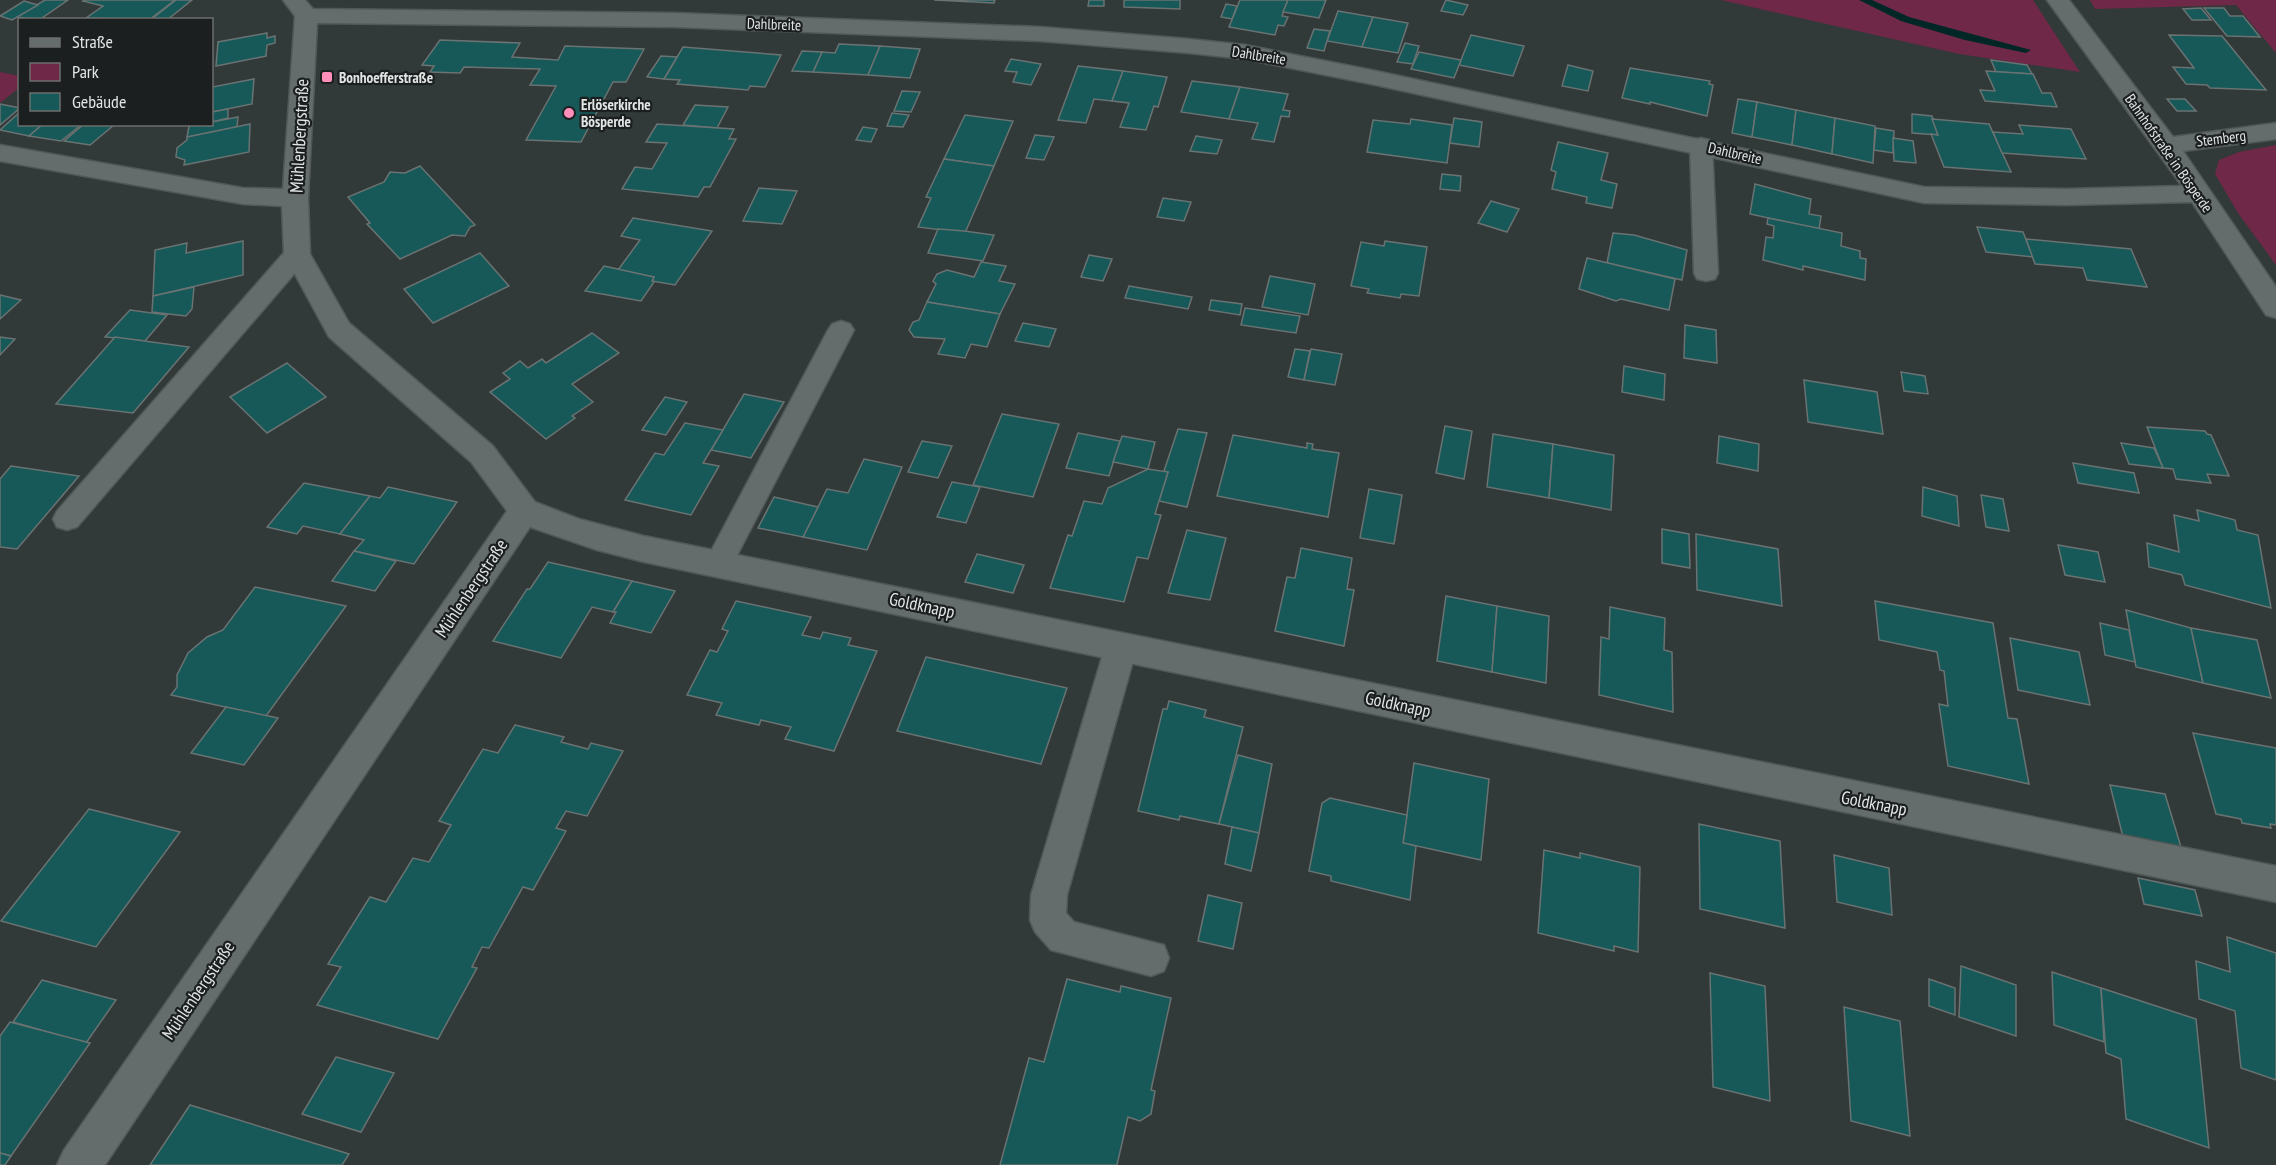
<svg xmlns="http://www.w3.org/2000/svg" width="2276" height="1165" font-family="'PT Sans Narrow',sans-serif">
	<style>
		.green { fill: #6f2847 }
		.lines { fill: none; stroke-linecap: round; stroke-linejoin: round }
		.stream { fill: #002726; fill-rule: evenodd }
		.building { fill: #165958; stroke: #6a7272; stroke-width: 1.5 }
		.service-casing { stroke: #515757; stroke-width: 3 }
		.minor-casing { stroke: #515757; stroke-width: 3 }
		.service { fill: #646d6c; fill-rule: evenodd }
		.minor { fill: #646d6c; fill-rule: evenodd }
		.poi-dot { fill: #ff8eba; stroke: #1c1f1f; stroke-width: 2 }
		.labels { text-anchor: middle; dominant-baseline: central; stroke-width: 4.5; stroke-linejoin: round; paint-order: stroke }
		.far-street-label { font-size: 15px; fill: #e1e6e5; stroke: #1c1f1f }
		.far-poi-label { font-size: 15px; font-weight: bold; fill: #e1e6e5; stroke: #1c1f1f; text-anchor: start }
		.street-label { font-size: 18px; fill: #e1e6e5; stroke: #1c1f1f }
	</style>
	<rect width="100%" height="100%" fill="#313939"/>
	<!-- green -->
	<g class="green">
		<polygon points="1721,0 2033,0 2080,72 1959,54"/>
		<polygon points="2090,0 2276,0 2276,53 2236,5 2095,9"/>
		<polygon points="0,72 20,76 19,88 0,103"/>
		<polygon points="2276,145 2276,265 2238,213 2215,174 2219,160 2239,152"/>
	</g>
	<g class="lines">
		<!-- stream -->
		<polygon class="stream" points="1859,0 1872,0 1909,17 2031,50 2026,53 1965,40 1901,21"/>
	</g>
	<!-- building -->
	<g class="building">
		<polygon points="45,0 68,0 39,20 16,17"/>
		<polygon points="85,0 175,0 149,20 86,18 103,6 83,1"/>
		<polygon points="176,0 192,0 167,20 153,18"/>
		<polygon points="934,0 995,0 994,3"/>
		<polygon points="1089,0 1104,0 1104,6 1088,6"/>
		<polygon points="1124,0 1180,0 1180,9 1124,7"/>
		<polygon points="1240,0 1288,0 1282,16 1288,17 1284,26 1278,25 1275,35 1229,27"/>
		<polygon points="1288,0 1326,0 1319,18 1283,12"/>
		<polygon points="1446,0 1468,5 1463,15 1441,11"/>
		<polygon points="24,1 38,5 12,20 0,16"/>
		<polygon points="1226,4 1237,6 1232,19 1221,17"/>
		<polygon points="2201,8 2211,20 2192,20 2183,9"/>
		<polygon points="2204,8 2224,8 2230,16 2243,16 2260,37 2227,36"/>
		<polygon points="1338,11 1373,17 1362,47 1327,41"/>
		<polygon points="1373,17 1408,23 1398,53 1362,47"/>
		<polygon points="1314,29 1330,31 1324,51 1307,48"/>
		<polygon points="267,33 267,38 275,36 275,43 267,45 266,56 216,66 218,42"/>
		<polygon points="1471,35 1524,46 1513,76 1459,65"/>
		<polygon points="2169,35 2222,36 2266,90 2210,88 2207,85 2186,84 2173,67 2194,68"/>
		<polygon points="440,40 520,43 512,57 558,60 565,46 644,49 626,82 613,82 581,142 526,140 556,86 530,85 540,69 464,67 460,73 430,72 434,66 422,65"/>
		<polygon points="1405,43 1419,46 1413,64 1397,62"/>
		<polygon points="839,44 880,46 868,75 813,72 822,52 835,53"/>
		<polygon points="880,46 920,49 910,78 868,75"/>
		<polygon points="683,47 781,55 765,87 750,86 748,90 677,84 680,80 664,79"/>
		<polygon points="802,51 822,52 813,72 792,71"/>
		<polygon points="1419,52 1461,60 1454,78 1411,69"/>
		<polygon points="661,56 677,57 664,79 647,77"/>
		<polygon points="1011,59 1041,64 1031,85 1013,82 1017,72 1005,71"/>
		<polygon points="1991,60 2027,65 2032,74 1996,72"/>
		<polygon points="1568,65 1593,71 1588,91 1562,86"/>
		<polygon points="1078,66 1123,71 1112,101 1094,99 1086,123 1058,120"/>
		<polygon points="1630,68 1710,81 1709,84 1713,85 1707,116 1650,102 1650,104 1622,98"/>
		<polygon points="1123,71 1167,77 1158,107 1154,106 1146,130 1120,127 1129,103 1112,101"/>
		<polygon points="1986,71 2033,74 2042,93 2051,93 2057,107 1985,101 1980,90 1995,91"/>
		<polygon points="254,79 252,104 212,112 212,87"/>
		<polygon points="1192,81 1240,87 1229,119 1181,112"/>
		<polygon points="1240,87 1288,94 1283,110 1290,111 1289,117 1281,116 1274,142 1252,139 1258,123 1229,119"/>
		<polygon points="902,91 920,92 911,112 894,111"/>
		<polygon points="1738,99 1757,102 1752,137 1732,133"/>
		<polygon points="2167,99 2185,99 2196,111 2177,111"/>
		<polygon points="1757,102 1796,110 1792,145 1752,137"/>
		<polygon points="0,104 20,108 0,125"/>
		<polygon points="695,105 728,107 717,128 683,125"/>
		<polygon points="228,109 228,118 212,122 212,112"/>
		<polygon points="1796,110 1835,118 1832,154 1792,145"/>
		<polygon points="20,112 20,124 43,124 29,136 0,130"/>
		<polygon points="892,113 909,115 903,127 887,126"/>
		<polygon points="1912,114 1932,116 1938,135 1912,133"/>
		<polygon points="965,115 1013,121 994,166 944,159"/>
		<polygon points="238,117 237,127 187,137 189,126 212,124 212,122"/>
		<polygon points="1454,118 1482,122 1479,147 1450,143"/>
		<polygon points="1835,118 1875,126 1873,163 1832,154"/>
		<polygon points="1411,119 1452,125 1447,163 1367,152 1373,120 1410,124"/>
		<polygon points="1932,119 1989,124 2011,172 1944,167 1931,134 1938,135"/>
		<polygon points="43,124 82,124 61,141 29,136"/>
		<polygon points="84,124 113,124 114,125 90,145 64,141"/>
		<polygon points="250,124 249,152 184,165 185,160 176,157 177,148 187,140 187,137"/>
		<polygon points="657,124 734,129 729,139 736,139 710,187 704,187 698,197 622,189 635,167 652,169 667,143 646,142"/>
		<polygon points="2019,125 2071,129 2086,159 2002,153 1993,132 2023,134"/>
		<polygon points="863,127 877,129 871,142 856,140"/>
		<polygon points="1876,128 1894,131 1893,153 1874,150"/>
		<polygon points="1035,135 1054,137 1044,160 1026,158"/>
		<polygon points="1196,136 1222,140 1217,154 1190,151"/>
		<polygon points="1893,138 1913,141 1916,163 1894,161"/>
		<polygon points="1558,142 1608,153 1601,180 1617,184 1612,208 1586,203 1587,197 1552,189 1556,172 1551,170"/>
		<polygon points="944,159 994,166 965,233 918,227 931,198 926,197"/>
		<polygon points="420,166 475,225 470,227 465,236 452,235 400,259 367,224 370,223 348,197 384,182 390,172 405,173"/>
		<polygon points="1442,174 1461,176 1460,191 1440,189"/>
		<polygon points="1755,184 1811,199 1809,214 1821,216 1819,229 1750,214"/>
		<polygon points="759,188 797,191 782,224 743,221"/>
		<polygon points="1163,198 1191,202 1184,221 1157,217"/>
		<polygon points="1491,201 1519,209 1507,232 1478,223"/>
		<polygon points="633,218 712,231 675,285 652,281 654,277 618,270 640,240 621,236"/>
		<polygon points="1768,218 1842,233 1841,246 1860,251 1860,258 1866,259 1865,280 1803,266 1803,270 1763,260 1766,237 1773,238 1774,226 1767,224"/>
		<polygon points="1977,227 2023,232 2033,257 1986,252"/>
		<polygon points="938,229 964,231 994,235 983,261 928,253"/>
		<polygon points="1613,233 1634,235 1687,250 1682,280 1607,263"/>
		<polygon points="2026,239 2131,249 2147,287 2087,280 2083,268 2035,264"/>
		<polygon points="243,241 243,275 153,296 155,250 187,243 186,253"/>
		<polygon points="1385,241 1427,247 1419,296 1401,294 1400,298 1367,293 1369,289 1351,286 1361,242 1384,246"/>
		<polygon points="480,253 509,286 433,323 404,289"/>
		<polygon points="1089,255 1112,259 1103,281 1081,277"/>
		<polygon points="1587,258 1675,279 1669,310 1621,299 1616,301 1579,289"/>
		<polygon points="981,262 1006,266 999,281 1015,284 1000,314 927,302 936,284 933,281 937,274 947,270 974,277"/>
		<polygon points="604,266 654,277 652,281 654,282 641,301 585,291"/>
		<polygon points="1270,276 1315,284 1308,315 1262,307"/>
		<polygon points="1129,286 1192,297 1188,309 1125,298"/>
		<polygon points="194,287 192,309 186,316 152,312 153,296"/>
		<polygon points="0,295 21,300 0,319"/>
		<polygon points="1211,300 1242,304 1240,315 1209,310"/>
		<polygon points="927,302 1000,314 987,347 971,344 965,358 938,354 945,339 914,337 909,330 913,322 919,320"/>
		<polygon points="1245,308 1300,316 1296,333 1241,325"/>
		<polygon points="130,310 167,315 145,341 105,337"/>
		<polygon points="1023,323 1056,329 1049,347 1015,341"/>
		<polygon points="1685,325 1716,330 1717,363 1684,358"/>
		<polygon points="592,333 619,353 572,384 593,402 572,416 575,418 546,439 490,392 510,379 503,373 520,361 528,368 542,359 546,363"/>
		<polygon points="0,337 15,339 0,355"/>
		<polygon points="115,337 189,347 133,413 56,404"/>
		<polygon points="1295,349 1310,351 1304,380 1288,377"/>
		<polygon points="1311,349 1342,354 1335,385 1304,380"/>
		<polygon points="287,363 326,397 267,433 230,397"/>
		<polygon points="1624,366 1665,374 1664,400 1622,392"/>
		<polygon points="1901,372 1925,376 1928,394 1904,391"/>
		<polygon points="1804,380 1877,392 1883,434 1808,422"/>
		<polygon points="744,394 784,402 751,458 711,450"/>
		<polygon points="665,397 687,402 666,435 642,430"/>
		<polygon points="1002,414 1059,424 1033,497 973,485"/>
		<polygon points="685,423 723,430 703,463 719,466 691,515 625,500 655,453 664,455"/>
		<polygon points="1445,426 1472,431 1464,479 1436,473"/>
		<polygon points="2147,427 2205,431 2207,434 2211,435 2229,476 2207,474 2211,483 2176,479 2173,469 2163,468"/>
		<polygon points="1178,429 1207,433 1187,507 1159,501 1168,472 1164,471"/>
		<polygon points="1078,433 1120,441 1109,476 1066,468"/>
		<polygon points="1493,434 1553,444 1549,498 1487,487"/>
		<polygon points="1233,435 1307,448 1307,443 1313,444 1312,449 1339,453 1328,517 1217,496"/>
		<polygon points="1122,436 1155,442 1148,469 1113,462"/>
		<polygon points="1719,436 1759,444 1758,471 1717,463"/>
		<polygon points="922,441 952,446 938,478 908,472"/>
		<polygon points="2121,443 2154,448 2163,468 2129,464"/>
		<polygon points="1553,444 1614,455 1611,510 1549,498"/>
		<polygon points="864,459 902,467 867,550 803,537 827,489 848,493"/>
		<polygon points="2073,463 2134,473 2139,493 2078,483"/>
		<polygon points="11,466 79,476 17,549 0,547 0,479"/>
		<polygon points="1148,469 1168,472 1155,514 1161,515 1148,559 1137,557 1124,602 1050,588 1068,535 1072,536 1084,501 1102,504 1108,488"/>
		<polygon points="952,482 980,487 966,523 937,517"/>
		<polygon points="304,483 370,496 340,534 303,526 297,534 267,527"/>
		<polygon points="388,487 457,502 414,564 354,551 364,540 340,534 370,496 380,498"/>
		<polygon points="1923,487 1957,496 1959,526 1922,516"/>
		<polygon points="1369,489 1402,495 1394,544 1360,538"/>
		<polygon points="1981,495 2003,499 2009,531 1986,527"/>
		<polygon points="774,497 818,507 803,537 758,528"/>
		<polygon points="2197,510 2235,520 2237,530 2258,535 2271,608 2185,585 2182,575 2149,567 2147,543 2179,552 2174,515 2199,521"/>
		<polygon points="1662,529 1689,534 1690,568 1662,563"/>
		<polygon points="1187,530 1226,538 1210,600 1168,593"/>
		<polygon points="1696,534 1778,549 1782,606 1697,590"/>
		<polygon points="2058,545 2098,552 2105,582 2065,575"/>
		<polygon points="1301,548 1352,558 1347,589 1354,590 1344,646 1275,631 1287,577 1295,578"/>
		<polygon points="354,551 396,561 375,591 332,581"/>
		<polygon points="977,554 1024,565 1013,593 965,582"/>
		<polygon points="548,562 632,581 613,612 592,607 561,658 493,641 527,589 530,589"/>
		<polygon points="632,581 675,591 651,633 610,623 616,612 613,612"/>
		<polygon points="255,587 346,606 266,716 171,695 177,687 177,675 188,653 207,637 223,630"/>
		<polygon points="1446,596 1497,606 1492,672 1437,661"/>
		<polygon points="736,601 811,617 802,635 820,639 823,632 851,638 848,645 877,651 834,751 785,739 791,727 761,720 759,725 716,715 722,703 687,695 710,650 717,652 728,631 722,629"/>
		<polygon points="1875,601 1993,623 2008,718 2017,719 2029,784 1948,766 1939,704 1948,706 1944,671 1940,670 1937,652 1879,640"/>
		<polygon points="1497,606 1549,616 1546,683 1492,672"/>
		<polygon points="1610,607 1665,618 1664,650 1672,652 1673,712 1599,695 1601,637 1609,639"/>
		<polygon points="2126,610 2191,628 2203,683 2136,667"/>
		<polygon points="2100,623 2129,630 2135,662 2105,655"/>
		<polygon points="2191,628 2257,640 2271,698 2203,683"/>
		<polygon points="2010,638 2079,652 2090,705 2018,690"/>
		<polygon points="926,657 1067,688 1041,764 897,731"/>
		<polygon points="1169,701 1206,710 1204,717 1243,727 1219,824 1180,816 1179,820 1138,811 1163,709 1167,709"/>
		<polygon points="226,707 278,718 244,765 191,753"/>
		<polygon points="515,725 564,737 561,742 588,749 591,743 623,751 587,816 566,811 556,828 566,831 533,890 523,887 489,948 482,947 472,967 477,968 438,1039 317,1005 341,967 328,964 370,897 386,902 413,858 429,862 451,825 439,821 483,749 498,753"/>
		<polygon points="2193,733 2276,748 2276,825 2270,824 2271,828 2242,823 2241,819 2216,814"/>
		<polygon points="1238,755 1272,764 1259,833 1219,824"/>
		<polygon points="1414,763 1489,779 1481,860 1403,843"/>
		<polygon points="2110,785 2165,794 2181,847 2123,837"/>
		<polygon points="1330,798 1407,815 1403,843 1416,846 1410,900 1331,881 1331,876 1309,871 1322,803"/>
		<polygon points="89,809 180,832 96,947 1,921"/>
		<polygon points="1699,824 1780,841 1785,928 1700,909"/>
		<polygon points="1232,827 1259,833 1251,871 1225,864"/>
		<polygon points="1544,850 1580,858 1580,853 1640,867 1638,952 1614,946 1614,951 1538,933"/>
		<polygon points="1834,855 1889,868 1892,915 1837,902"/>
		<polygon points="2138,878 2195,890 2202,916 2144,904"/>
		<polygon points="1208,895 1242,903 1233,949 1198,941"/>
		<polygon points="2227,937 2276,953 2276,1080 2241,1068 2235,1011 2199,999 2196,961 2230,972"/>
		<polygon points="1961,966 2016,985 2016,1036 1959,1017"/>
		<polygon points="2052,972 2101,988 2104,1042 2054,1025"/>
		<polygon points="1710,973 1765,986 1770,1101 1713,1087"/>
		<polygon points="1067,979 1120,992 1121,986 1171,998 1151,1090 1155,1091 1151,1114 1140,1121 1128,1117 1117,1165 1000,1165 1029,1058 1044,1062"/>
		<polygon points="1929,979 1955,988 1955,1015 1929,1006"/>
		<polygon points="42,980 116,1000 86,1043 13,1022"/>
		<polygon points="2101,988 2196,1019 2209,1148 2126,1119 2121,1059 2106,1053"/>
		<polygon points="1844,1007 1900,1021 1910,1136 1851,1121"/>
		<polygon points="10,1022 90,1043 11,1156 0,1153 0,1036"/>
		<polygon points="336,1057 394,1073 361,1132 302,1114"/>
		<polygon points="190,1105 349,1154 342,1165 150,1165"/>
		<polygon points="0,1153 11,1156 5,1165 0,1165"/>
	</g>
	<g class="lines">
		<!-- service casing -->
		<g class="service-casing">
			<g id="service">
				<polygon points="1701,138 1709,140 1712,145 1718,273 1715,279 1706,281 1697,279 1694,273 1690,145 1693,140"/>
				<polygon points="297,246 306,248 309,254 306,260 77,527 67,530 57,527 53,519 57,511 288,248"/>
				<polygon points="841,321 850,324 854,330 729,571 719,575 709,571 704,563 709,555 828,330 832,324"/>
				<polygon points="1121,634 1132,638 1137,647 1067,895 1066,913 1074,922 1164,945 1169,958 1164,971 1151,976 1051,950 1035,932 1030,920 1031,895 1105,647 1110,638"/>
			</g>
		</g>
		<!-- minor casing -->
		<g class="minor-casing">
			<polygon id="minor" points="283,0 305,0 313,9 675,13 1040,27 1189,39 1245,45 1371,70 1924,187 2066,189 2182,186 2047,0 2069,0 2173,137 2276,123 2276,139 2183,151 2276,287 2276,318 2266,315 2192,202 2066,205 1924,203 1371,84 1245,59 1189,53 1040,41 675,27 317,23 308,198 310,254 349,323 493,446 535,502 579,519 644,536 2276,866 2276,902 644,562 597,550 530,527 105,1165 57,1165 64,1150 507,511 471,462 329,337 284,254 282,206 243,204 0,161 0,145 243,188 283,189 295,16"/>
		</g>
		<!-- service -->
		<use href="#service" class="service"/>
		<!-- minor -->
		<use href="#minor" class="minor"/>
	</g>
	<!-- markers -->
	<g class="poi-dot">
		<rect x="321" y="71" width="12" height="12" rx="3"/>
		<circle cx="569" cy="113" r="6"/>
	</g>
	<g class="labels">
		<!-- far-street labels -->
		<g class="far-street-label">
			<text transform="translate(774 24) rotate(2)">Dahlbreite</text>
			<text transform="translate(1259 55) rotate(9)">Dahlbreite</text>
			<text transform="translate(2221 138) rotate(-7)">Stemberg</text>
			<text transform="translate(1735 153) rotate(13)">Dahlbreite</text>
			<text transform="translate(2169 153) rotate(55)">Bahnhofstraße in Bösperde</text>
		</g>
		<!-- far-poi labels -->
		<g class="far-poi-label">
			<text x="339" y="77">Bonhoefferstraße</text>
			<text x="581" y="104">Erlöserkirche<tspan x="581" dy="17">Bösperde</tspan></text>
		</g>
		<!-- street labels -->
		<g class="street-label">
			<text transform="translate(299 136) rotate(-87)">Mühlenbergstraße</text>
			<text transform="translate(471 588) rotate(-56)">Mühlenbergstraße</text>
			<text transform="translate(922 605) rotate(12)">Goldknapp</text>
			<text transform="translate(1398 704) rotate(12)">Goldknapp</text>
			<text transform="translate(1874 803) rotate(11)">Goldknapp</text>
			<text transform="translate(198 990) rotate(-56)">Mühlenbergstraße</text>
		</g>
	</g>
	<!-- legend -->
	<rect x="18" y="18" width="195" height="108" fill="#1c1f1f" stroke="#6b6f6e" stroke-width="1.5"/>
	<rect x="30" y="38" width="30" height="9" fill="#646d6c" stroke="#6b6f6e" stroke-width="1.5"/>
	<text x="72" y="48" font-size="18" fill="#e1e6e5">Straße</text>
	<rect x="30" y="63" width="30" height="18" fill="#6f2847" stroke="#6b6f6e" stroke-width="1.5"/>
	<text x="72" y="78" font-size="18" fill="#e1e6e5">Park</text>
	<rect x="30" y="93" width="30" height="18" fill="#165958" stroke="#6b6f6e" stroke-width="1.5"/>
	<text x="72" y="108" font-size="18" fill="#e1e6e5">Gebäude</text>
</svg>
